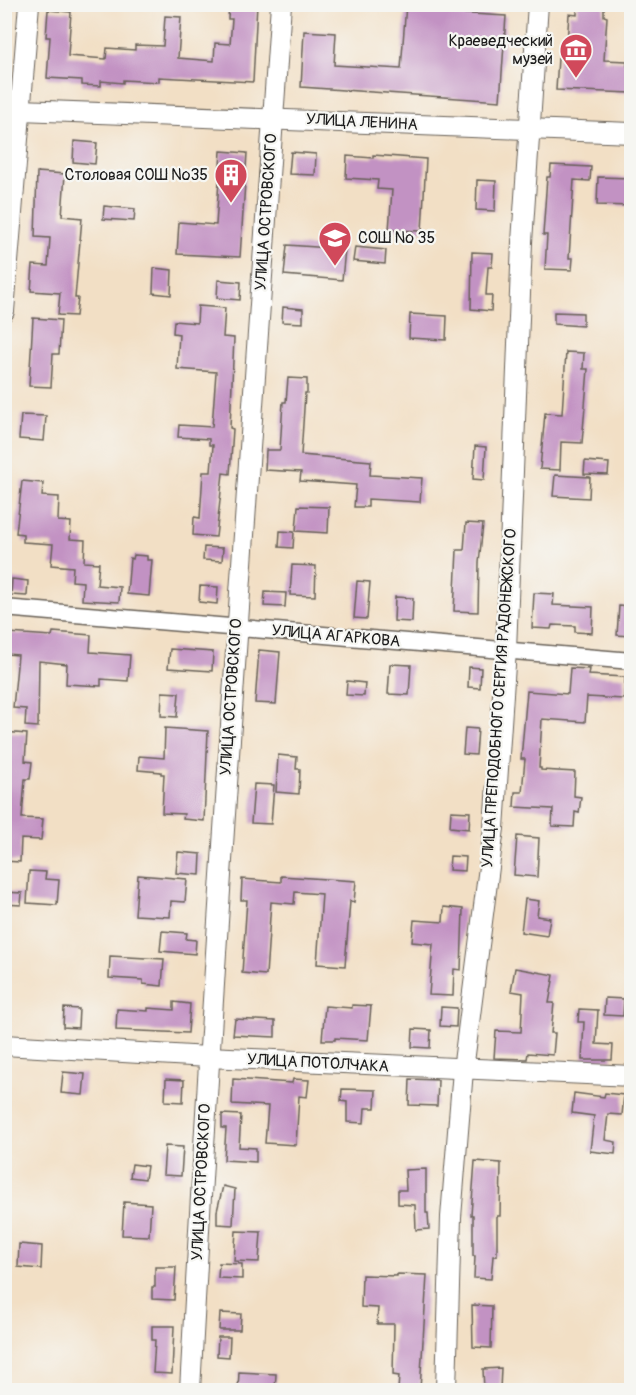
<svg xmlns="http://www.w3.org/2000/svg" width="636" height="1395" font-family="Pangolin,sans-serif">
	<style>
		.building { fill: #c292c3 }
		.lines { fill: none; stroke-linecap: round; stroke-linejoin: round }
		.minor-casing { stroke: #676057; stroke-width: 19 }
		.tertiary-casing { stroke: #676057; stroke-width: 22 }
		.minor { stroke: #fff; stroke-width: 16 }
		.tertiary { stroke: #fff; stroke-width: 20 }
		.labels { text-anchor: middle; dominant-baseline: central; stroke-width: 4.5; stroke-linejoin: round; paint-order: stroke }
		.poi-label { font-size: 16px; fill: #1c1c1c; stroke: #f6f6f2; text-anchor: end }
		.street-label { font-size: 16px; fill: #1c1c1c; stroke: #f6f6f2 }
	</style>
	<rect width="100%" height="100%" fill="#f6f6f2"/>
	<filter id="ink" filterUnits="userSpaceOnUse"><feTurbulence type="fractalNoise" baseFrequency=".0167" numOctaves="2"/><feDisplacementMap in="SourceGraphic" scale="12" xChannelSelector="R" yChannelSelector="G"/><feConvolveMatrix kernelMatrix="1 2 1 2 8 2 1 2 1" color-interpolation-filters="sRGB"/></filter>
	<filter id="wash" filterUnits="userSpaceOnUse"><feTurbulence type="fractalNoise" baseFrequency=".008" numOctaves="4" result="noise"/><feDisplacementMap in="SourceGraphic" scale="24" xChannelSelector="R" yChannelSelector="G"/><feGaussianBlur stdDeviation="1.35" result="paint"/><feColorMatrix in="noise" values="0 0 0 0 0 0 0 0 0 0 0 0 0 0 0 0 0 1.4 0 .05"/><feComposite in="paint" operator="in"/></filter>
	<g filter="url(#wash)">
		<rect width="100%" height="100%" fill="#f2dfc5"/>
		<g id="blocks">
			<!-- building -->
			<g class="building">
				<polygon points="229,4 257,4 253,82 159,77 159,82 123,80 123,83 101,81 101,86 82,85 82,80 47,78 50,37 46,37 48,10 71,12 68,56 106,59 107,48 135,50 135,45 163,46 165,16 181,17 178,58 214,61 215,43 230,44 232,19 228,19"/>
				<polygon points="406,4 456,4 455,13 506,16 500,101 301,87 304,31 336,33 334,65 401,69"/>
				<polygon points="577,4 604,4 604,16 607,17 604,60 627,61 627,66 632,66 632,93 556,90 558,58 566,58 569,14 577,15"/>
				<polygon points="74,141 97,143 95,164 73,162"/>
				<polygon points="221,151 247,153 240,257 177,254 179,222 216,225"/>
				<polygon points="291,152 316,154 315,175 289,174"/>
				<polygon points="373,155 426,159 422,231 389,230 392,190 377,189 378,180 346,178 347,156 373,158"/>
				<polygon points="551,165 591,167 590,181 574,180 569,258 573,258 572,270 545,269 547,235 543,235 547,177 550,177"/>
				<polygon points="37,172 65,174 62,216 82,218 75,298 78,298 76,316 58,315 60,293 31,291 33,265 48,266 50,238 35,237"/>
				<polygon points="598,177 632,178 632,206 597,205"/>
				<polygon points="477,180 496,181 495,211 476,210"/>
				<polygon points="104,206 135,209 134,221 103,219"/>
				<polygon points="287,245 345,249 342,280 284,275"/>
				<polygon points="355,247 386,250 385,264 353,261"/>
				<polygon points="472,252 493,253 492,267 488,267 486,295 492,295 491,311 471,309"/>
				<polygon points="154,268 172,270 171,295 153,293"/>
				<polygon points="218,280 241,282 240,300 217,298"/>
				<polygon points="198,306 225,308 223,337 234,338 230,428 233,429 230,474 223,473 216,537 193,535 194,517 200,518 203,472 211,472 213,445 209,445 209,439 178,437 179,425 212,427 216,372 177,369 179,334 173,333 174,321 197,323"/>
				<polygon points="283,307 303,309 303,323 282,322"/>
				<polygon points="554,312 583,313 583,326 554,324"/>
				<polygon points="410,314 447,316 446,340 409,338"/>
				<polygon points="33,318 61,320 59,354 53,354 51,387 29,386"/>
				<polygon points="566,352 584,353 583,369 588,369 582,443 561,442 560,470 540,469 545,413 562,414"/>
				<polygon points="288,378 307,379 307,393 305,393 301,455 371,461 370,475 422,478 420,502 368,499 368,507 354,507 356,485 300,481 301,472 265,470 266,450 280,450 283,402 286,402"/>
				<polygon points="21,415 46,416 44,441 19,439"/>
				<polygon points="475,446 486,447 484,480 473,479"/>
				<polygon points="585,461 609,463 608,475 584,474"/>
				<polygon points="555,475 590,477 589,498 553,496"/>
				<polygon points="22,481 43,483 42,496 59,497 58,521 71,522 70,539 85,540 84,562 99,563 97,585 120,587 119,602 82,600 83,582 72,581 73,567 51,565 53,544 23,542 23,534 16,533"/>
				<polygon points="298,506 329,507 328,533 296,531"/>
				<polygon points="466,523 483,524 479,563 478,612 454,611 457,550 464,550"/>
				<polygon points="280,531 294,532 293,548 279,547"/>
				<polygon points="204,547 223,548 222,561 203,560"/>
				<polygon points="134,555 147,556 147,560 152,560 149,596 127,594 130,558 133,559"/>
				<polygon points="292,565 316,566 315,596 290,595"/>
				<polygon points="12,579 28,581 27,596 11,595"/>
				<polygon points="357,581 370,582 367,619 354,618"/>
				<polygon points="200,586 218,587 217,604 199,602"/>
				<polygon points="265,592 286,593 285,607 264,606"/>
				<polygon points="534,593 554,594 553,605 593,607 592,633 575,632 575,626 552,625 551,629 532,628"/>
				<polygon points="395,597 413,598 412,622 394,621"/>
				<polygon points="619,606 631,607 629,636 617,635"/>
				<polygon points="53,632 91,635 90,652 130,655 128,681 101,679 101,686 66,684 67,664 39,661 38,727 25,726 26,709 13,708 18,655 7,654 9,633 52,636"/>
				<polygon points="170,649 213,652 212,671 168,668"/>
				<polygon points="259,650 280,652 276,704 255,703"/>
				<polygon points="390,664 411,665 409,695 388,694"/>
				<polygon points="469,667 481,668 480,688 468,687"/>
				<polygon points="570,668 589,669 588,675 625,677 624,699 587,697 585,722 542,719 539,768 541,768 541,770 575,772 574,796 581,797 579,813 575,812 574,827 552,826 553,809 514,807 515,792 522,792 525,759 521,759 527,691 568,694"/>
				<polygon points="347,681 365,683 364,696 346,695"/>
				<polygon points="162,692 179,693 177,717 161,716"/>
				<polygon points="165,728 208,731 204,821 183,819 184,814 162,813 164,774 161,774 161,772 138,770 139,756 164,758"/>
				<polygon points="465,728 478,729 476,755 463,754"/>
				<polygon points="4,732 27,734 25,761 32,762 30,779 25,779 22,818 43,819 41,840 21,839 20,862 4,861"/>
				<polygon points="278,755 297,757 296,769 300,769 299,794 276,792"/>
				<polygon points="254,784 274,785 271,824 251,823"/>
				<polygon points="451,811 470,812 469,829 450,827"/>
				<polygon points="517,836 539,838 537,877 514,875"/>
				<polygon points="178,852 201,854 200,875 176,873"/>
				<polygon points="450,856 466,857 465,871 449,870"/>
				<polygon points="29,871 46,872 45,879 59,880 57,905 27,903"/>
				<polygon points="138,875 187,879 185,902 171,901 170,917 135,915"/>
				<polygon points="281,876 356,881 354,902 350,901 345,966 317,964 322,894 295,892 294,904 271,902 266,975 242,973 247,900 241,900 242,879 281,882"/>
				<polygon points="4,892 22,893 21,905 4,904"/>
				<polygon points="525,899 539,901 537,916 550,918 547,936 521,932"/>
				<polygon points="444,907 463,909 461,970 454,969 453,996 429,995 433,944 412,942 414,920 443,922"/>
				<polygon points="162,931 187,933 186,939 196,940 195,954 160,951"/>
				<polygon points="110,956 164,959 162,986 143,984 143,980 109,978"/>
				<polygon points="515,968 554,975 549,1003 554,1003 551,1033 555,1033 553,1055 528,1053 527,1059 494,1058 496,1031 521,1032 523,993 511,991"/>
				<polygon points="605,998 624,999 623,1016 604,1015"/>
				<polygon points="174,1002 190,1004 188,1033 116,1030 117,1009 148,1011 148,1008 174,1010"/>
				<polygon points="352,1005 371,1006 368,1040 335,1038 335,1040 322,1040 325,1006 352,1008"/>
				<polygon points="441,1007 457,1008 456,1027 440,1026"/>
				<polygon points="64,1008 79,1009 78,1028 63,1027"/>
				<polygon points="579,1009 598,1010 596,1044 613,1045 612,1060 582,1060 584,1022 578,1022"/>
				<polygon points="235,1019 275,1021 275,1037 233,1035"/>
				<polygon points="413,1029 431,1030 430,1048 412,1047"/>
				<polygon points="63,1072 85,1074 83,1095 61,1093"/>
				<polygon points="166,1079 184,1080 183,1102 165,1101"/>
				<polygon points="233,1079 292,1083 293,1079 309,1080 307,1097 299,1096 296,1145 265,1143 268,1106 232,1104"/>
				<polygon points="410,1079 438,1080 437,1106 409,1105"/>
				<polygon points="342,1089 376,1090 375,1108 365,1108 364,1123 347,1122 347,1102 341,1101"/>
				<polygon points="574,1093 604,1097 605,1093 624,1095 622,1115 608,1114 605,1140 616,1142 615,1154 590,1151 594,1116 572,1113"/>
				<polygon points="222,1114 241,1115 239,1147 256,1148 256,1162 224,1160 226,1128 222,1128"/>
				<polygon points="165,1146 183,1147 181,1176 163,1175"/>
				<polygon points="475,1161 501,1163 500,1216 497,1216 497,1256 493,1256 491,1279 474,1278 475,1256 473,1256 473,1215 471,1215"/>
				<polygon points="132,1164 147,1166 145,1179 130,1177"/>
				<polygon points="426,1169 426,1213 428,1213 429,1229 416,1230 415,1205 398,1204 398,1190 406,1190 405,1170"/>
				<polygon points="223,1186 235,1189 233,1225 217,1224 217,1211"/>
				<polygon points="124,1202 151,1204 149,1236 122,1235"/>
				<polygon points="236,1231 261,1232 259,1262 234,1261"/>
				<polygon points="19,1244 42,1246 41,1269 18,1267"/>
				<polygon points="219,1263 242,1264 242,1279 218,1278"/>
				<polygon points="155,1267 176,1267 174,1300 152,1299 152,1287 155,1287"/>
				<polygon points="397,1274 427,1275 420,1390 398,1390 399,1376 393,1375 394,1324 377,1324 378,1308 361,1307 362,1275 397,1276"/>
				<polygon points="472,1305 492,1306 491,1348 473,1347"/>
				<polygon points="220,1313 241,1314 240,1330 219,1330"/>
				<polygon points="152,1326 174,1326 172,1374 153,1373 155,1340 152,1340"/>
				<polygon points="218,1337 230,1337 229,1357 217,1356"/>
				<polygon points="501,1368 500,1390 484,1390 483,1369"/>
				<polygon points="239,1372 276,1374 275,1390 238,1390"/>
			</g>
		</g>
	</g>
	<g filter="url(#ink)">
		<use href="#blocks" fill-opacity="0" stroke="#676057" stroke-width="1.5"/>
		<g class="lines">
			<!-- minor casing -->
			<g class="minor-casing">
				<polyline id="minor" points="4,608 632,661"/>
			</g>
			<!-- tertiary casing -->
			<g class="tertiary-casing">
				<g id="tertiary">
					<polyline points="20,110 632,133"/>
					<polyline points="4,311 29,4"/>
					<polyline points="4,1045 208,1057 632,1076"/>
					<path d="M190,1390C215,928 249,466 281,4"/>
					<polyline points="446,1390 451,1217 463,1070 494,828 506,650 522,242 538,4"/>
				</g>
			</g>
			<!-- minor -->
			<use href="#minor" class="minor"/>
			<!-- tertiary -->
			<use href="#tertiary" class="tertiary"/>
		</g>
	</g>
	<!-- icons -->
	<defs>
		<g id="museum-pin" transform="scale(1.725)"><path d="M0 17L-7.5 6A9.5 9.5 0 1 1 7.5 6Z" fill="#d1495b" stroke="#f6f6f2"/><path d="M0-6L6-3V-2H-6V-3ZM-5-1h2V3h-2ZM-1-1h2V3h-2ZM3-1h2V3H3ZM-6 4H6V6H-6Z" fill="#fff"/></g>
		<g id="building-pin" transform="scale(1.725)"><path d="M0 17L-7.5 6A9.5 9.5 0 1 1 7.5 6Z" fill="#d1495b" stroke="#f6f6f2"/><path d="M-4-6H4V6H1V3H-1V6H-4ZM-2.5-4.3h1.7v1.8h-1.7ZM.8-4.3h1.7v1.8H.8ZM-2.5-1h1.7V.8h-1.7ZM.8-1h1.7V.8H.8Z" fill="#fff"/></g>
		<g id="school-pin" transform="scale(1.725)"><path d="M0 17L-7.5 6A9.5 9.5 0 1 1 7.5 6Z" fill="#d1495b" stroke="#f6f6f2"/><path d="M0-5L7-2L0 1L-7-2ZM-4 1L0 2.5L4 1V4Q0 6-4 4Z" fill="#fff"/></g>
	</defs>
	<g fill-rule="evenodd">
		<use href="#museum-pin" x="576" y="50"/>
		<use href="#building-pin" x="231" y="175"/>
		<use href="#school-pin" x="335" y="238"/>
	</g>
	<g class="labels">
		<!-- poi labels -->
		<g class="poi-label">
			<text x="553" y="41">Краеведческий<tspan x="553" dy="18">музей</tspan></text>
			<text x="208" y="175">Столовая СОШ №35</text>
			<text x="358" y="238" text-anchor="start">СОШ № 35</text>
		</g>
		<!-- street labels -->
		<g class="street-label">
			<text transform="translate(362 122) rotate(3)">УЛИЦА ЛЕНИНА</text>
			<text transform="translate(266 212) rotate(-86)">УЛИЦА ОСТРОВСКОГО</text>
			<text transform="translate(336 636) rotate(5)">УЛИЦА АГАРКОВА</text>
			<text transform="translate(231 697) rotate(-86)">УЛИЦА ОСТРОВСКОГО</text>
			<text transform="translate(499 698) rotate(-86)">УЛИЦА ПРЕПОДОБНОГО СЕРГИЯ РАДОНЕЖСКОГО</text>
			<text transform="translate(318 1063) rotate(3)">УЛИЦА ПОТОЛЧАКА</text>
			<text transform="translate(201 1182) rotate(-87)">УЛИЦА ОСТРОВСКОГО</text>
		</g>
	</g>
	<!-- margin -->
	<rect width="636" height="1395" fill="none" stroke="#f6f6f2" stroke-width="24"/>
</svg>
